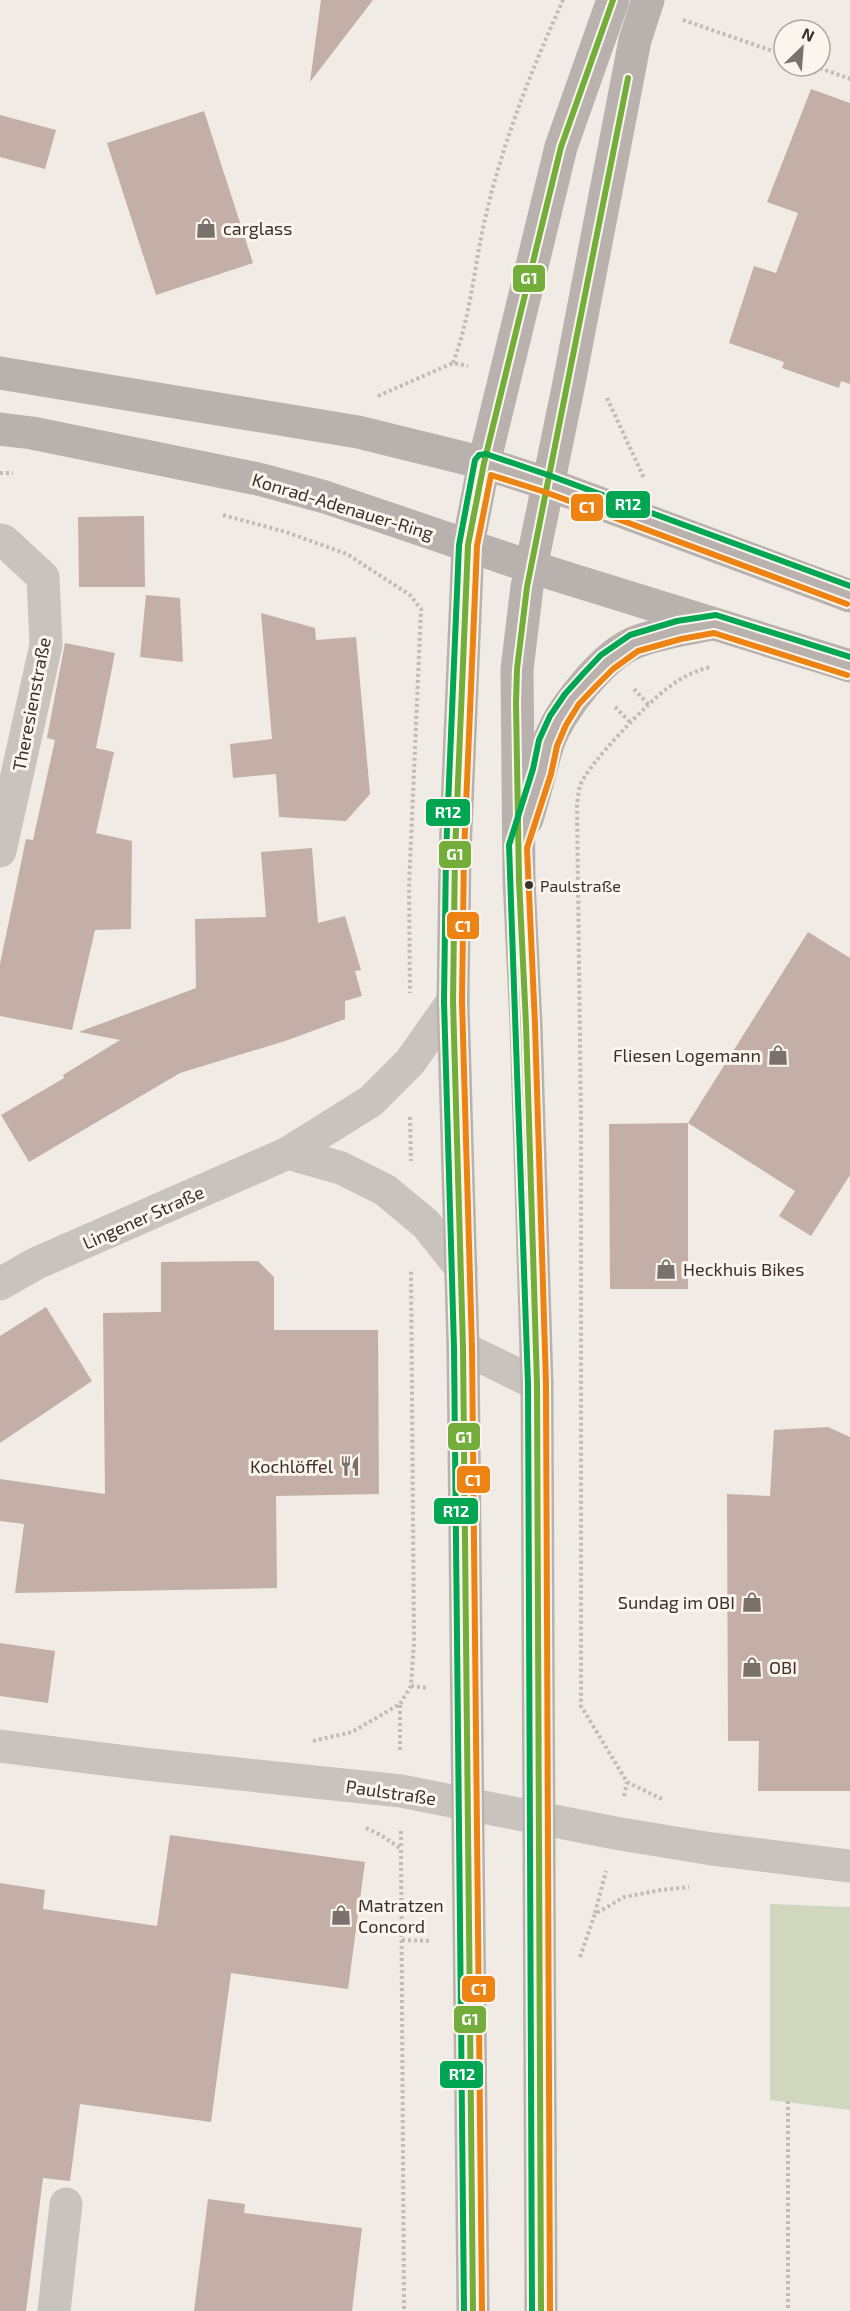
<svg xmlns="http://www.w3.org/2000/svg" width="850" height="2311" font-family="'Exo 2',sans-serif">
	<style>
		.green { fill: #d1d6bf }
		.building { fill: #c3afa7 }
		.lines { fill: none; stroke-linecap: round; stroke-linejoin: round }
		.path { stroke: #c2bbb6; stroke-width: 4; stroke-dasharray: 3 3; stroke-linecap: butt }
		.minor { stroke: #c9c3be; stroke-width: 33 }
		.major { stroke: #b8b1ad; stroke-width: 33 }
		.bus-1-casing { stroke: #fbf5ee; stroke-width: 10 }
		.bus-2-casing { stroke: #fbf5ee; stroke-width: 10 }
		.bus-3-casing { stroke: #fbf5ee; stroke-width: 10 }
		.bus-1 { stroke: #72ae39; stroke-width: 6 }
		.bus-2 { stroke: #ed8313; stroke-width: 6 }
		.bus-3 { stroke: #00a651; stroke-width: 6 }
		.bus-dot { fill: #3b302b; stroke: #fbf5ee; stroke-width: 2 }
		.labels { text-anchor: middle; dominant-baseline: central; stroke-width: 6; stroke-linejoin: round; paint-order: stroke }
		.bus-label { font-size: 16px; fill: #3b302b; stroke: #fbf5ee; text-anchor: start }
		.poi-label { font-size: 18px; fill: #3b302b; stroke: #fbf5ee; text-anchor: start }
		.street-label { font-size: 18px; fill: #3b302b; stroke: #fbf5ee }
		.line-badge { stroke: #fbf5ee; stroke-width: 2 }
		.badge-label { font-size: 16px; text-anchor: middle; font-weight: bold; fill: #fff }
	</style>
	<rect width="100%" height="100%" fill="#f0ebe5"/>
	<!-- green -->
	<polygon class="green" points="770,1904 850,1907 850,2110 770,2100"/>
	<!-- building -->
	<g class="building">
		<polygon points="321,0 373,0 310,82"/>
		<polygon points="811,89 850,103 850,384 841,381 839,388 782,368 784,362 729,343 754,266 776,273 798,213 767,202"/>
		<polygon points="204,111 253,263 156,295 107,143"/>
		<polygon points="0,115 56,130 45,169 0,157"/>
		<polygon points="144,516 145,587 79,587 78,517"/>
		<polygon points="146,595 180,598 183,662 140,657"/>
		<polygon points="261,613 315,628 316,640 356,637 370,794 346,821 279,817 276,774 233,778 230,744 272,739"/>
		<polygon points="65,643 115,653 96,748 114,752 96,833 132,841 131,929 95,930 72,1030 0,1016 0,964 26,839 33,840 55,740 47,738"/>
		<polygon points="312,848 318,923 345,916 361,970 355,971 362,996 345,1001 345,1019 288,1040 180,1073 29,1162 1,1115 64,1078 63,1075 120,1040 79,1032 196,988 195,919 266,917 261,852"/>
		<polygon points="808,932 850,958 850,1175 811,1236 779,1216 795,1191 688,1123 688,1289 610,1289 609,1124 688,1123"/>
		<polygon points="258,1261 274,1277 274,1330 378,1330 379,1494 276,1496 277,1588 15,1593 24,1524 0,1521 0,1479 105,1494 103,1313 161,1312 161,1262"/>
		<polygon points="46,1307 92,1381 0,1443 0,1336"/>
		<polygon points="828,1427 850,1437 850,1791 758,1791 759,1741 728,1741 727,1494 770,1496 774,1430"/>
		<polygon points="0,1643 55,1651 48,1703 0,1696"/>
		<polygon points="170,1835 365,1862 348,1989 231,1973 211,2122 80,2104 70,2181 43,2178 26,2311 0,2311 0,1883 45,1890 43,1909 157,1926"/>
		<polygon points="208,2199 245,2204 244,2213 362,2228 352,2311 194,2311"/>
	</g>
	<g class="lines">
		<!-- path -->
		<g class="path">
			<polyline points="683,20 784,55"/>
			<polyline points="814,66 850,79"/>
			<path d="M453,363C471,316 474,265 486,215C503,141 532,69 563,0"/>
			<polyline points="378,396 453,363 468,366"/>
			<polyline points="607,398 644,478"/>
			<polyline points="0,473 13,473"/>
			<polyline points="223,515 286,532 347,554 410,595 421,609 409,887 410,993"/>
			<polyline points="634,689 649,705"/>
			<polyline points="615,707 631,723"/>
			<polyline points="410,1117 411,1161"/>
			<polyline points="411,1686 428,1688"/>
			<polyline points="400,1705 400,1751"/>
			<polyline points="313,1741 352,1732 400,1704 411,1686 414,1642 411,1270"/>
			<polyline points="624,1796 627,1782"/>
			<path d="M662,1799L627,1782L581,1706V1119L577,805C578,799 578,792 580,786C587,765 649,701 669,687C682,677 695,671 710,667"/>
			<polyline points="366,1828 381,1835 401,1849 404,2311"/>
			<polyline points="401,1831 401,1849"/>
			<polyline points="595,1913 606,1871"/>
			<polyline points="402,1940 431,1941"/>
			<polyline points="580,1957 595,1914 624,1897 661,1890 689,1887"/>
			<polyline points="788,2101 788,2311"/>
		</g>
		<!-- minor -->
		<g class="minor">
			<polyline points="0,540 4,541 43,577 46,645 0,851"/>
			<polyline points="288,1153 341,1168 385,1190 426,1224 461,1268"/>
			<polyline points="0,1284 37,1263 288,1153 371,1101 410,1062 453,1001"/>
			<polyline points="463,1348 537,1384"/>
			<polyline points="0,1746 144,1764 401,1791 615,1833 712,1849 850,1866"/>
			<polyline points="54,2311 66,2204"/>
		</g>
		<!-- major -->
		<g class="major">
			<polyline points="0,373 358,432 484,463 548,484 850,596"/>
			<polyline points="0,429 32,433 258,479 325,497 531,567 850,666"/>
			<path d="M527,819C535,794 540,769 548,744C558,712 604,654 636,642C660,633 686,629 712,624"/>
			<polyline points="473,2311 463,1348 453,1001 455,853 468,545 484,463 561,147 613,0"/>
			<polyline points="541,2311 537,1384 526,1024 519,880 517,669 527,587 568,388 635,40 648,0"/>
		</g>
		<!-- bus-1 casing -->
		<g class="bus-1-casing">
			<g id="bus-1">
				<polyline points="473,2311 463,1348 453,1001 455,853 468,545 484,463 561,147 613,0"/>
				<polyline points="541,2311 537,1384 526,1024 519,880 516,703 517,669 527,587 628,78"/>
			</g>
		</g>
		<!-- bus-2 casing -->
		<g class="bus-2-casing">
			<g id="bus-2">
				<polyline points="482,2311 472,1348 462,1001 464,853 477,546 491,475 545,492 847,604"/>
				<polyline points="550,2311 546,1384 535,1024 527,848 551,774 557,746 566,725 579,704 596,686 613,669 638,651 681,639 714,633 847,675"/>
			</g>
		</g>
		<!-- bus-3 casing -->
		<g class="bus-3-casing">
			<g id="bus-3">
				<polyline points="464,2311 454,1348 444,1001 446,853 459,545 475,460 479,455 486,454 551,476 850,586"/>
				<polyline points="532,2311 528,1384 509,845 533,769 539,740 550,716 565,694 583,674 601,655 630,635 677,621 716,615 850,657"/>
			</g>
		</g>
		<!-- bus-1 -->
		<use href="#bus-1" class="bus-1"/>
		<!-- bus-2 -->
		<use href="#bus-2" class="bus-2"/>
		<!-- bus-3 -->
		<use href="#bus-3" class="bus-3"/>
	</g>
	<!-- icons -->
	<defs>
		<g id="shop-bare" transform="scale(1.62)"><path d="M-5-2.5h2.3a2.7 3.5 0 0 1 5.4 0H5L5.5 6h-11ZM-1.5-2.5h3a1.5 2.3 0 0 0-3 0Z" fill="#7a716c" stroke="#fbf5ee" stroke-width="2.5" paint-order="stroke"/></g>
		<g id="restaurant-bare" transform="scale(1.62)"><path d="M-5-6h1v4h1v-4h1v4h1v-4h1v5L-1.5 .5V6h-2V.5L-5-1ZM5-6V6H3V1.5H1.5Q1.5-4 5-6Z" fill="#7a716c" stroke="#fbf5ee" stroke-width="2.5" paint-order="stroke"/></g>
	</defs>
	<g fill-rule="evenodd">
		<use href="#shop-bare" x="206" y="228"/>
		<use href="#shop-bare" x="778" y="1055"/>
		<use href="#shop-bare" x="666" y="1269"/>
		<use href="#restaurant-bare" x="350" y="1466"/>
		<use href="#shop-bare" x="752" y="1602"/>
		<use href="#shop-bare" x="752" y="1667"/>
		<use href="#shop-bare" x="341" y="1915"/>
	</g>
	<!-- markers -->
	<circle class="bus-dot" cx="529" cy="885" r="5"/>
	<g class="labels">
		<!-- bus labels -->
		<g class="bus-label">
			<text x="540" y="885">Paulstraße</text>
		</g>
		<!-- poi labels -->
		<g class="poi-label">
			<text x="223" y="228">carglass</text>
			<text x="761" y="1055" text-anchor="end">Fliesen Logemann</text>
			<text x="683" y="1269">Heckhuis Bikes</text>
			<text x="333" y="1466" text-anchor="end">Kochlöffel</text>
			<text x="735" y="1602" text-anchor="end">Sundag im OBI</text>
			<text x="769" y="1667">OBI</text>
			<text x="358" y="1905">Matratzen<tspan x="358" dy="21">Concord</tspan></text>
		</g>
		<!-- street labels -->
		<g class="street-label">
			<text transform="translate(343 506) rotate(17)">Konrad-Adenauer-Ring</text>
			<text transform="translate(31 704) rotate(-79)">Theresienstraße</text>
			<text transform="translate(143 1217) rotate(-24)">Lingener Straße</text>
			<text transform="translate(391 1792) rotate(8)">Paulstraße</text>
		</g>
	</g>
	<g class="line-badge">
		<rect x="512" y="264" width="34" height="29" rx="6" fill="#72ae39"/>
		<rect x="605" y="490" width="46" height="29" rx="6" fill="#00a651"/>
		<rect x="570" y="493" width="34" height="29" rx="6" fill="#ed8313"/>
		<rect x="425" y="798" width="46" height="29" rx="6" fill="#00a651"/>
		<rect x="438" y="840" width="34" height="29" rx="6" fill="#72ae39"/>
		<rect x="446" y="911" width="34" height="29" rx="6" fill="#ed8313"/>
		<rect x="447" y="1422" width="34" height="29" rx="6" fill="#72ae39"/>
		<rect x="456" y="1465" width="35" height="29" rx="6" fill="#ed8313"/>
		<rect x="433" y="1497" width="46" height="28" rx="6" fill="#00a651"/>
		<rect x="461" y="1975" width="35" height="28" rx="6" fill="#ed8313"/>
		<rect x="453" y="2005" width="34" height="29" rx="6" fill="#72ae39"/>
		<rect x="439" y="2060" width="45" height="29" rx="6" fill="#00a651"/>
	</g>
	<g class="badge-label">
		<text x="529" y="284">G1</text>
		<text x="628" y="510">R12</text>
		<text x="587" y="513">C1</text>
		<text x="448" y="818">R12</text>
		<text x="455" y="860">G1</text>
		<text x="463" y="932">C1</text>
		<text x="464" y="1443">G1</text>
		<text x="473" y="1486">C1</text>
		<text x="456" y="1517">R12</text>
		<text x="479" y="1995">C1</text>
		<text x="470" y="2025">G1</text>
		<text x="462" y="2080">R12</text>
	</g>
	<!-- north arrow -->
	<g transform="translate(802 48) rotate(25)"><circle r="28" fill="#fbf5ee" stroke="#aea6a0" stroke-width="1.5"/>
	<path d="M0-4.5L10 22L0 15L-10 22Z" fill="#7a716c"/>
	<text y="-9" font-size="16" font-weight="bold" text-anchor="middle" fill="#3b302b">N</text>
	</g>
</svg>
